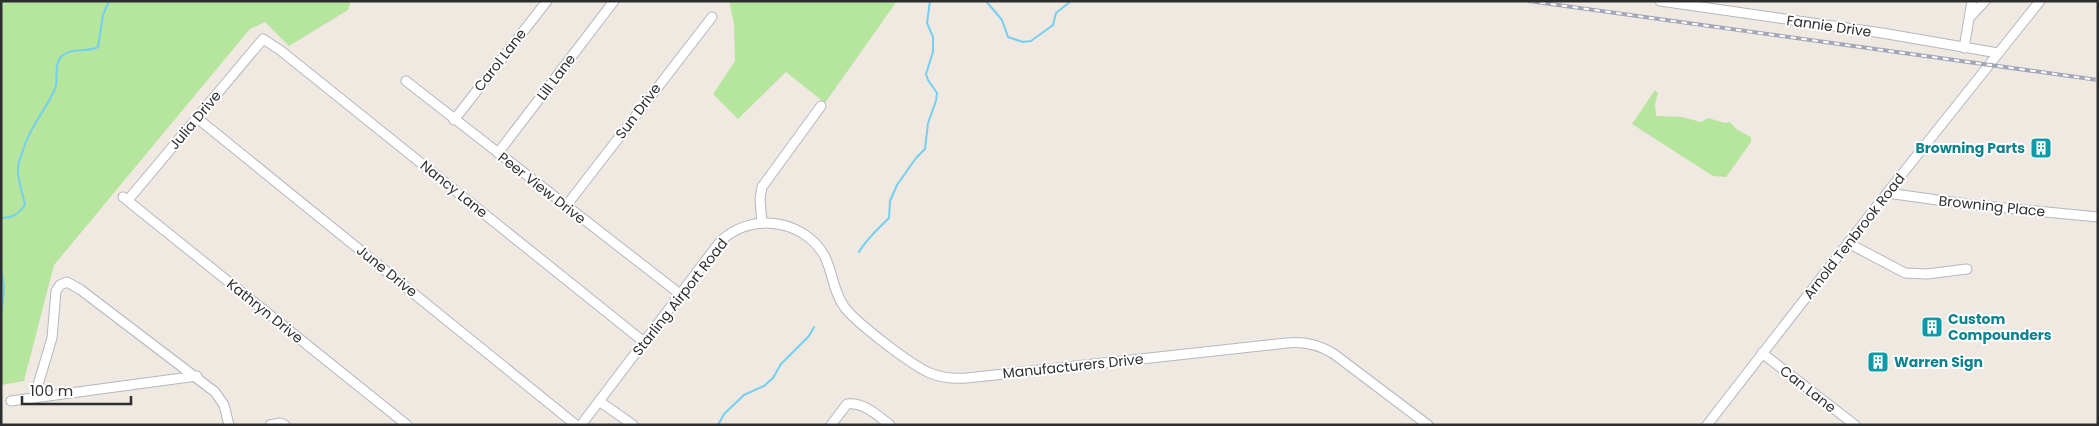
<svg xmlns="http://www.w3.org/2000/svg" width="2099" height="426" font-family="Poppins,sans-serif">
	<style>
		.green { fill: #b6e59e }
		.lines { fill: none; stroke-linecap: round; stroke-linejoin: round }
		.stream { stroke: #75cff0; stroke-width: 2 }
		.minor-casing { stroke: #b4b7c1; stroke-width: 11 }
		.minor { stroke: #fff; stroke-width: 9 }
		.rail-casing { stroke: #a3a6b8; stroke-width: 4 }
		.rail { stroke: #fff; stroke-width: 2; stroke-dasharray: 5.5; stroke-linecap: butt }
		.labels { text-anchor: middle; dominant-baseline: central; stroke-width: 4; stroke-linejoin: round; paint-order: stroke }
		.street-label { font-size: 14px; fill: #2e2e2e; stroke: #fff }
		.culture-label { font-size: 14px; font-weight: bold; fill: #0d838f; stroke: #fff; text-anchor: start }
	</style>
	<rect width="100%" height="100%" fill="#efe9e1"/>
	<!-- green -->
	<g class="green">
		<polygon points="1,1 351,1 348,10 289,46 265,22 250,29 54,265 24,381 1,385"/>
		<polygon points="729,1 897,1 825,103 786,72 738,119 713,94 735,61 734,24"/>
		<polygon points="1655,90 1658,93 1655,104 1656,116 1682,117 1701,122 1708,118 1725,123 1730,122 1736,129 1751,137 1751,142 1726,177 1713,176 1632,124"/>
	</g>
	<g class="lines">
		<!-- stream -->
		<g class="stream">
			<polyline points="986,1 1002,20 1008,37 1023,42 1031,41 1053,25 1056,13 1071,1"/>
			<path d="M1,218C13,218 18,214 25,205C23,194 17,179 18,168C18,160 22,156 23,150C29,128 46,110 55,89C59,79 53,64 62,56C71,47 87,53 98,47L103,15L109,1"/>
			<path d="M859,252C867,238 878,229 889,218L890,201L897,185L916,158L925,149L928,123L936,101L937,93L928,80L926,74L933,52V37L927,23L930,1"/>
			<polyline points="1,266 4,288 1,320"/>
			<polyline points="718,425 724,414 744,395 764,386 773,378 781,364 809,336 814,327"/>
		</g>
		<!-- minor casing -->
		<g class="minor-casing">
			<g id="minor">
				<polyline points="1660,1 1882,33 1998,53"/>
				<polyline points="1971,16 1985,1"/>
				<polyline points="1964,48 1972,1"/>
				<polyline points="406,81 680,294"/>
				<polyline points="197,118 576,425"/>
				<polyline points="454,120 547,1"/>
				<polyline points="498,153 614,1"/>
				<polyline points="1887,193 1974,205 2098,217"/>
				<polyline points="123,197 407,425"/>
				<polyline points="128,200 263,39 280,50 644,342"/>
				<polyline points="566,206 712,17"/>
				<polyline points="762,223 760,199 762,187 821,106"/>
				<polyline points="1848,243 1905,273 1927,274 1967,269"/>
				<polyline points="1762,353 1855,425"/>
				<polyline points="34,398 52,338 56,291 60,285 67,282 81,290 215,392 224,405 229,425"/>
				<polyline points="11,401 197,376"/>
				<polyline points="599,401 633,425"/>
				<polyline points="270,425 280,423 285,425"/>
				<path d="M581,425L719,243C748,212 802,218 824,255C833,272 833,292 845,308C858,324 911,365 930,373C942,378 954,379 967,378L1287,343C1304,341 1320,345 1334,354L1428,425"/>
				<path d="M831,425L847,404C864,402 877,415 890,425"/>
				<polyline points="1707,425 1887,193 2040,1"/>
			</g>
		</g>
		<!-- minor -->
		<use href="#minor" class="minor"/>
		<!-- rail casing -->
		<g class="rail-casing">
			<polyline id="rail" points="1529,1 2098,80"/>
		</g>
		<!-- rail -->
		<use href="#rail" class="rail"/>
	</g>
	<!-- icons -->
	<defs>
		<g id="building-square" transform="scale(1.125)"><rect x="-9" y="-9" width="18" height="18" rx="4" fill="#0f9aa8" stroke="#fff"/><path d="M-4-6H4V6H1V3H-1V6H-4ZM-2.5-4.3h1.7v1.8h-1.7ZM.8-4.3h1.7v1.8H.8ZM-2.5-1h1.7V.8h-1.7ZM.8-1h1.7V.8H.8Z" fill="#fff"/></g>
	</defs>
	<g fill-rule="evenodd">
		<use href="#building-square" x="2041" y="148"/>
		<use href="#building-square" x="1932" y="327"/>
		<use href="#building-square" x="1878" y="362"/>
	</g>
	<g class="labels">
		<!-- street labels -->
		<g class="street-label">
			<text transform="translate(1829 26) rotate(8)">Fannie Drive</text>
			<text transform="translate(500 60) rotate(-52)">Carol Lane</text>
			<text transform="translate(556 77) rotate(-53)">Lill Lane</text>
			<text transform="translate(638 111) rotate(-53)">Sun Drive</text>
			<text transform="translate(195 120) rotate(-50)">Julia Drive</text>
			<text transform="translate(542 188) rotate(38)">Peer View Drive</text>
			<text transform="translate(454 189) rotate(39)">Nancy Lane</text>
			<text transform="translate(1992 206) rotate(6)">Browning Place</text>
			<text transform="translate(1854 236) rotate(-52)">Arnold Tenbrook Road</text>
			<text transform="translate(387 271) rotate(39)">June Drive</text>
			<text transform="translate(680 297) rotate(-52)">Starling Airport Road</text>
			<text transform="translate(265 311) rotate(39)">Kathryn Drive</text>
			<text transform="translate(1073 366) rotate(-6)">Manufacturers Drive</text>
			<text transform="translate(1808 389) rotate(38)">Can Lane</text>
		</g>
		<!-- culture labels -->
		<g class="culture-label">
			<text x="2025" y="148" text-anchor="end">Browning Parts</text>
			<text x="1948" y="319">Custom<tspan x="1948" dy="16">Compounders</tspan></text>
			<text x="1894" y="362">Warren Sign</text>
		</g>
	</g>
	<!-- border -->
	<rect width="2099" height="426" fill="none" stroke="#2e2e2e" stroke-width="5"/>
	<!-- scale -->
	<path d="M22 396v8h109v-8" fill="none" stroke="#2e2e2e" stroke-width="2.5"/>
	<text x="30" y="396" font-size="15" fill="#2e2e2e" stroke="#ffffff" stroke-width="4" paint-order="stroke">100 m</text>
</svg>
